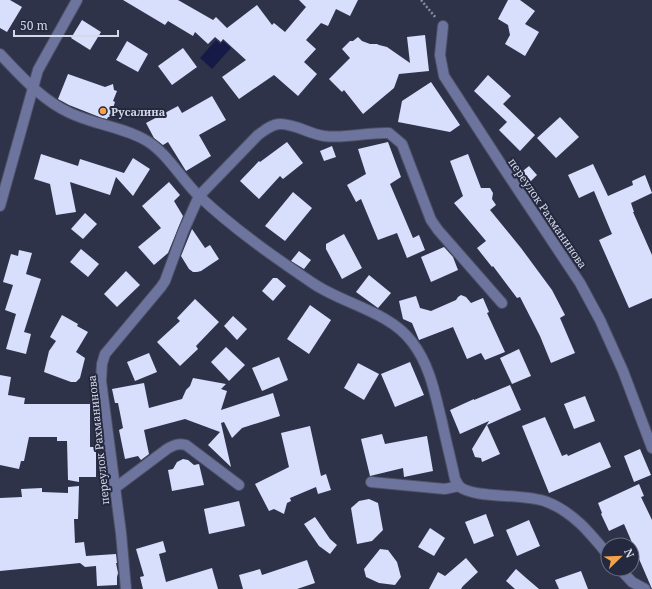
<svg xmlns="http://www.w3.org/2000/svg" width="652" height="589" font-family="'Noto Serif',serif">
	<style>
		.water { fill: #161a46 }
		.building { fill: #d8dffc }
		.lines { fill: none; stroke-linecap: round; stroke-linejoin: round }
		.minor-casing { stroke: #4d5166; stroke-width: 12 }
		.path { stroke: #878b9e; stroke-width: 2.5; stroke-dasharray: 2 2; stroke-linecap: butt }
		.minor { stroke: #6d759e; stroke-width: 10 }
		.poi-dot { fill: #f6a247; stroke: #25293f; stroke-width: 1.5 }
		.labels { text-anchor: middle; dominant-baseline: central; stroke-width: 4; stroke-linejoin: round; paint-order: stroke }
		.poi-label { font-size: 11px; font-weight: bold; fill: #d5d8e7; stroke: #25293f; text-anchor: start }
		.street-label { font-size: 11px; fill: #d5d8e7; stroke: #25293f }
	</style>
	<rect width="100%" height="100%" fill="#2f334a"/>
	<!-- water -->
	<polygon class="water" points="216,40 220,44 223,41 231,48 212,69 200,58"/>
	<!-- building -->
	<g class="building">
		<polygon points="0,0 10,0 22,7 7,32 0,28"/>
		<polygon points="123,0 178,0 213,20 216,17 227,28 257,5 272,25 274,23 285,32 306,7 299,0 358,0 350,16 336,9 328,26 321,23 306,40 316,49 304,62 317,74 298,96 274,75 239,99 222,77 246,60 223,39 221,42 215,37 208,44 195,32 193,36 168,21 165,25"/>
		<polygon points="508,0 520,0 535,11 525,24 539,32 525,56 505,44 510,35 508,25 498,19"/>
		<polygon points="82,20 101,32 90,50 71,38"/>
		<polygon points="425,35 429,71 399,74 394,88 363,114 344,90 342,92 329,79 350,58 342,49 350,41 353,41 358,37 362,41 370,44 377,44 379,45 387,47 410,63 407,37"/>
		<polygon points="127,41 148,54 138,72 116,60"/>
		<polygon points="183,48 197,67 172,85 158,66"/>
		<polygon points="68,74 105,87 113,84 114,90 117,91 113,101 115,102 110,117 108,117 107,119 102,118 69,105 58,99"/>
		<polygon points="488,75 511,96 503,104 535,135 520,151 499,130 507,122 474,91"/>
		<polygon points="431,82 460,125 450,132 398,122 402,101"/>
		<polygon points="212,96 226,120 199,135 211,156 186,171 168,142 163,145 154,138 146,123 178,106 182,113"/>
		<polygon points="560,117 579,137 556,158 537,138"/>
		<polygon points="287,142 303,163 283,179 280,176 259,199 240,181 259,161 260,162"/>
		<polygon points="388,142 401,177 390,184 413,238 419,235 425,250 407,258 397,233 378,240 361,199 356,202 347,185 366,174 358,149"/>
		<polygon points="332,146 336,157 324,161 320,151"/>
		<polygon points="41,154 78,166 80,159 124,173 133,158 150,169 133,196 116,177 110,195 70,182 76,212 56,215 50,184 34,179"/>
		<polygon points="468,154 481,188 490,188 493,193 492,199 496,205 490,210 521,248 552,290 565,315 560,318 575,353 551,363 540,336 520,297 517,298 493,266 492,267 477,248 486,241 454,203 463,196 450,161"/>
		<polygon points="593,164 608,196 633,185 632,181 645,175 652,193 631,203 634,212 633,212 652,255 652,298 629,308 599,240 612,234 594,191 579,198 568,175"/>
		<polygon points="529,166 537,175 526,186 518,175"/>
		<polygon points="169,182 180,195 174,201 183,216 168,253 154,265 138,247 161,228 142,206"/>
		<polygon points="293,192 312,208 285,241 265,226"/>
		<polygon points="85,213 97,224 83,239 71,229"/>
		<polygon points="192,229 205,248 210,245 219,259 201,271 197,272 193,272 189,269 181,256"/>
		<polygon points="344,234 362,268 342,279 326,249 326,244"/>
		<polygon points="444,247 453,257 458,270 431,282 421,257"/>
		<polygon points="81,249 99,264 88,277 70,262"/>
		<polygon points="19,250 32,253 26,274 41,279 24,332 31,334 26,354 6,349 16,314 5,310 13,285 3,282 11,254 18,256"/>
		<polygon points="299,251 311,260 304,269 291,261"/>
		<polygon points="126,271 140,285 117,307 104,294"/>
		<polygon points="369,275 391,293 378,308 356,292"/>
		<polygon points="273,278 277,278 286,286 273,301 262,291"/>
		<polygon points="461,295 466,297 471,303 483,298 489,312 487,313 505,352 485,360 481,353 467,359 453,327 419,340 412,323 403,319 399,301 416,296 420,308 431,311 456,300 458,297"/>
		<polygon points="195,299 219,322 196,346 198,349 180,366 157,342 180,321 177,318"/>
		<polygon points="310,305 331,320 309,354 287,339"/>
		<polygon points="62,315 78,324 77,326 88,332 76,352 85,358 80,378 76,382 71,382 44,372 49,351 56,341 50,337"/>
		<polygon points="233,316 247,329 237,340 224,326"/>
		<polygon points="226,347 245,365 229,381 211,362"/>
		<polygon points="519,349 531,376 512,384 500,358"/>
		<polygon points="149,353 157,372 135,381 127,362"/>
		<polygon points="279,357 288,380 262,391 252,368"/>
		<polygon points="410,362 424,395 395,407 381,374"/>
		<polygon points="358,363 379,374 364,400 344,388"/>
		<polygon points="0,375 11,377 8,395 25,398 24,404 90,404 90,447 96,447 96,477 79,477 79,482 68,480 67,441 57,441 57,437 29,437 24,461 21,461 19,469 0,465"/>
		<polygon points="193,378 226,384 221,389 227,391 221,410 273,393 280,416 242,428 232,438 224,422 221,423 231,467 208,445 220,432 185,419 144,430 149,454 141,460 138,456 125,459 119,430 123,428 118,403 115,403 112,389 144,383 149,408 182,399 186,390 190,386"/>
		<polygon points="510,385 521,410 487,425 500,454 482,462 481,458 475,457 472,449 489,421 460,434 450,410 474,399 474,400"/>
		<polygon points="585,396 595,421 574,429 564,404"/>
		<polygon points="545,417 562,456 567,454 568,456 600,442 611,467 549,493 522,426"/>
		<polygon points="310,426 321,476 326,474 331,490 318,494 316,487 290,498 291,501 287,503 284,514 274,509 269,511 255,484 289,467 281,433"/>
		<polygon points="382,434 385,444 427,436 433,471 404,477 403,468 370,476 361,439"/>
		<polygon points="640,449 651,475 634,482 624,456"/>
		<polygon points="183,459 188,460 194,465 199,464 204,485 172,491 168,470 173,469 177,462"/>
		<polygon points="639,484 644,496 641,497 652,520 652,589 624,524 609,531 601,514 602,513 598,503"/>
		<polygon points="79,486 78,519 74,519 75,543 84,542 86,556 116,554 117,563 116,563 118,573 117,577 117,585 97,586 96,566 85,567 80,563 0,571 0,498 22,497 21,489 42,488 42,492 68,493 68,487"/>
		<polygon points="369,499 378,503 383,530 372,541 357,544 351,508 359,501"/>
		<polygon points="239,501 245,526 209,534 204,509"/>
		<polygon points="486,514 494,536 474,544 465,522"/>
		<polygon points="315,517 330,539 337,545 330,554 319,546 304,524"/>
		<polygon points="529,520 540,546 517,556 506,530"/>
		<polygon points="430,528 445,538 434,556 418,547"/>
		<polygon points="163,541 166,552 159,554 166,582 212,568 218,589 143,589 140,577 144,576 136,549"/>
		<polygon points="380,549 388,550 397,562 401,577 395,585 379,583 366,577 364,569"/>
		<polygon points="466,558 478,572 463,586 461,589 429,589 438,572 445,576"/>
		<polygon points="307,560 315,583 297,589 243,589 239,575 260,569 262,575"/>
		<polygon points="516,569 525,577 539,589 515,589 506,581"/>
		<polygon points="581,571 588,589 559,589 555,580"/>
	</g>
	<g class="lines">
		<!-- minor casing -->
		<g class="minor-casing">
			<g id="minor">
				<polyline points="443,26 440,55 444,76 501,164 580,283 600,320 623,371 652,448"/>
				<path d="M0,54C21,76 42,100 70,113C95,125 124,127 147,141C167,153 182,180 199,196C234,229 274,257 314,284C344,304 390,312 412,342C430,365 435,394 442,422C446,441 451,460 455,479C457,482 458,485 460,487C476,499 524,493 547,502C573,512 590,533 608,555"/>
				<polyline points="0,206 38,70 77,0"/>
				<polyline points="371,482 445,489 459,486"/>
				<path d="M115,488L167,449C174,445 178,443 186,445L239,485"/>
				<polyline points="620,569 632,582 645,589"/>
				<path d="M126,589L121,533L101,381L102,364L105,354L161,287L165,281L183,232L199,196L258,135C265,130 272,124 280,124C296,124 309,134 324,136C346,139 367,132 389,133L402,144L431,220L438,230L502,303"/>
			</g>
		</g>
		<!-- path -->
		<polyline class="path" points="421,0 436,18"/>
		<!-- minor -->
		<use href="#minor" class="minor"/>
	</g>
	<!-- markers -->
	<circle class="poi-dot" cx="103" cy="111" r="4"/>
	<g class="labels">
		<!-- poi labels -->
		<g class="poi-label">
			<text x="111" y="111">Русалина</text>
		</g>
		<!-- street labels -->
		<g class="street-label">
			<text transform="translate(548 213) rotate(56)">переулок Рахманинова</text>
			<text transform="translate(98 440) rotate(-96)">переулок Рахманинова</text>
		</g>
	</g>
	<!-- north arrow -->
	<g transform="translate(620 557) rotate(67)"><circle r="19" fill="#25293f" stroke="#6b6f82"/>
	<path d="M0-3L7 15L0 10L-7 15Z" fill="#f6a247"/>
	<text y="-6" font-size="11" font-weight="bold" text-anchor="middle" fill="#d5d8e7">N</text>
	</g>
	<!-- scale -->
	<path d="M14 30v6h104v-6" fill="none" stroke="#d5d8e7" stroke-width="2"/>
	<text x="20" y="30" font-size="12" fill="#d5d8e7" stroke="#25293f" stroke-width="3" paint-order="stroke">50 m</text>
</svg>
